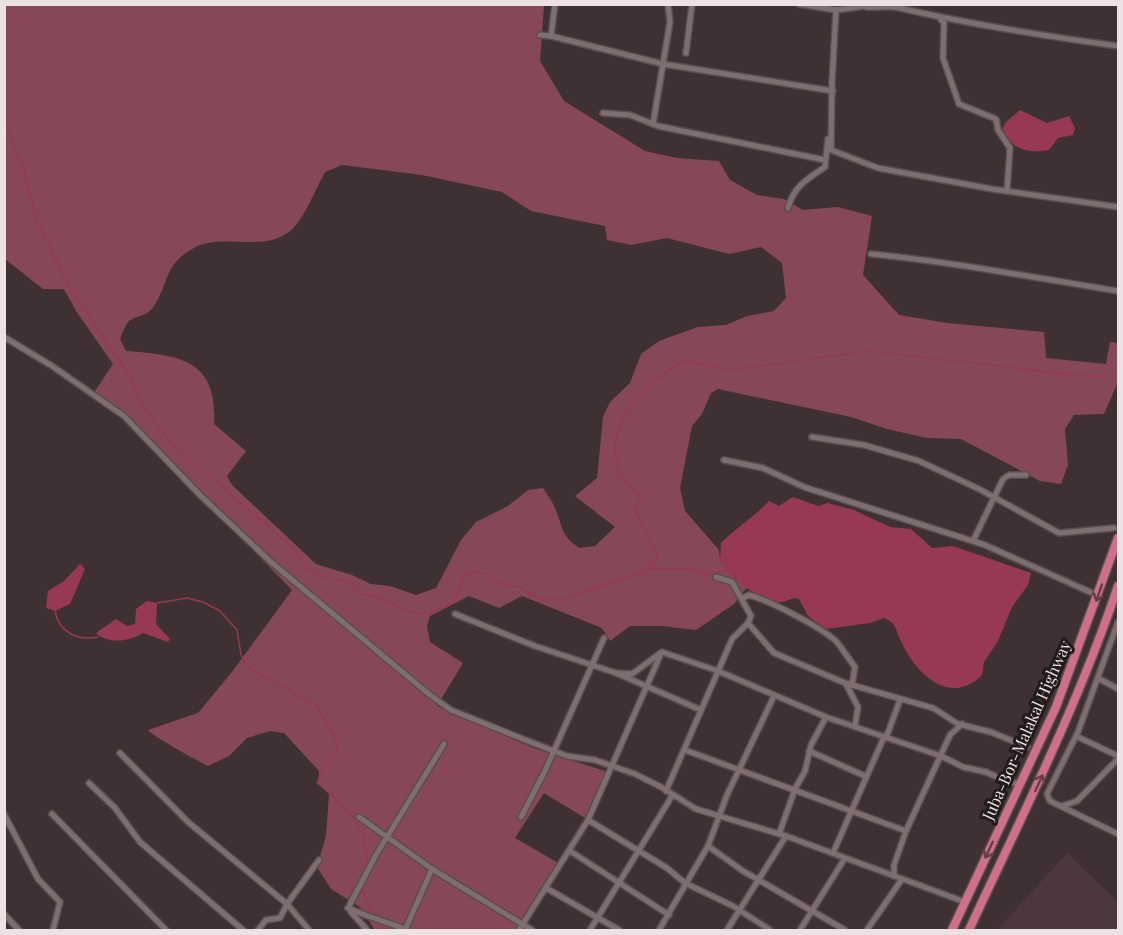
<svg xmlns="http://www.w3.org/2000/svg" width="1123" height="935" font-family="'Playfair Display',serif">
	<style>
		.built { fill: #4c373c }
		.green { fill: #864857; fill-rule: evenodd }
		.water { fill: #973854 }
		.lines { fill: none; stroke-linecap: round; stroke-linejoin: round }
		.stream { stroke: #973854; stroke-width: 1.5 }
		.minor-casing { stroke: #594d4f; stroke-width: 8 }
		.highway-casing { stroke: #594d4f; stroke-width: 11 }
		.minor { stroke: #7e6e71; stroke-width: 5 }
		.highway { stroke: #cf7088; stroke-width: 8 }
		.oneway { stroke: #673d47 }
		.labels { text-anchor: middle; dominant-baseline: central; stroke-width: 6; stroke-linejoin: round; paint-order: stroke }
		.street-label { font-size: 16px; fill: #ece2e4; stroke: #211b1c }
	</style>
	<rect width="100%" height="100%" fill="#3f3133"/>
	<!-- built -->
	<polygon class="built" points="1067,853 1118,902 1118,930 997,930"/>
	<!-- green -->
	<path class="green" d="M4,5H544L540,61L564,101L645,151L677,158L719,161L730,180L757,195L784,199L803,210L838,207L872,216L863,275L899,315L947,323L1044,332L1046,358L1106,364L1110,342L1118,343V382L1104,414L1074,415L1065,429L1068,465L1061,484L1040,481L961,439L927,438L887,429L851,417L718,389L711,393L702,414L692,426L680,488L685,511L719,550L720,560L736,579L748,586L734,604L696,630L662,626H630L610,641L602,628L522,596L499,608L469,596L430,616L427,626L430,642L463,663L437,706L533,748L608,772L585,818L544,793L515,838L560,864L522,930H375L360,907L331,889L317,867L326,836L329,794L318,783L319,771L284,733L270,731L247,738L229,756L208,766C198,761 152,736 148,730L198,713L232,672L292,590L124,419L91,397L113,364L76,311L64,289H43L5,259ZM342,165L422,175L502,192L531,211L605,226L607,240L631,245L667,238L729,254L761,247L782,263L786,298L774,311L747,316L726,325L698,327L659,341L641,354L630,383L610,402L603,417L597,478L575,496L615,527L595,546L579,548C559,533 564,529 555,508C552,501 547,494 543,488L528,490L508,506L476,522L461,540L436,588L416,595L390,586L371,584L352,575L316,564L232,485L227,476L246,451L214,424C218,359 179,355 126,351L120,339C122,334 125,326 128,322C134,316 146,316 152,309C169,286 163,265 192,249C221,231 262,254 290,231C304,220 316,188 325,172Z"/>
	<!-- water -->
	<g class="water">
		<path d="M1020,110L1047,123L1069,116L1075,128L1073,135L1058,138L1049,150C1028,154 1012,150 1002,129L1006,122Z"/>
		<path d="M793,497L818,506L828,503L854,510L890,527L911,529L932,548L953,546L1031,573L1028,585L1012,607L998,641L984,662L982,675C949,708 914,672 900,639C895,628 896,623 884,618L870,623L826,629L808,616L799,599C790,597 788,602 780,602C760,604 730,575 720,560L721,543C737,527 754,517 769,501L779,506Z"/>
		<polygon points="80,564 85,569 70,604 55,611 46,608 48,591 64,581"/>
		<path d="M147,601L157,603L156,624L170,639L168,642L143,633C131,641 108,645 96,633L116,619L127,626L135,624L136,609Z"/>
	</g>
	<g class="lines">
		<!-- stream -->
		<g class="stream">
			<path d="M4,122L24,170L37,221L71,291L132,378L141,404L171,443L293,548L307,569L327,578L350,583L360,594L379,597L410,612L429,614L451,603L459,594L463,576L475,572L488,574L501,584L520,587L538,599L561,600L650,569L658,557L635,510L641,498C636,492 626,485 622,478C597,427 644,384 685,360L731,370L868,351L1084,376H1118"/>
			<polyline points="651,569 688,569 711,575 727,569"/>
			<path d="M157,603L187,598L203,602L220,611L237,630L241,655L250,669L316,705L336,738L337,754L324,768L317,783C346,806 374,831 365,871"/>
			<path d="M55,611C59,633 78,641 98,637"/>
			<polyline points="361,887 369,906 377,917"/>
			<polyline points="382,923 390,930"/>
		</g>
		<!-- minor casing -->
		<g class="minor-casing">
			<g id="minor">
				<polyline points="555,4 551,36 663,64 833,91"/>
				<polyline points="799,4 836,10"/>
				<path d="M855,4C870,11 885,4 900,8C972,25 1045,36 1118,46"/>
				<polyline points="941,20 944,23 943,58 959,104 996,119 998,130 1010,148 1007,191"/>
				<polyline points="540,35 551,36"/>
				<polyline points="686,53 692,4"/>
				<polyline points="832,81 831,150 878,168 992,189 1118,207"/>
				<polyline points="832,82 836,10 859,7"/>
				<polyline points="603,113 630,115 658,126 825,160"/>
				<polyline points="653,124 670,22 668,4"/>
				<path d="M788,208C794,186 807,179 825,167L828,139"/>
				<path d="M871,254C954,262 1036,278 1118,291"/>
				<polyline points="4,337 52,366 124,416 200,495 271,562 430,695 451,710 528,741 567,756 595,760 635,774 661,787 696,809 786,836 965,902"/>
				<polyline points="812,437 864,445 919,461 979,489 1059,533 1114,528"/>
				<polyline points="724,460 763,468 804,487 985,545 1090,592"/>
				<polyline points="973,541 1003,479 1009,475 1026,475"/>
				<path d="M743,598L749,595C770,601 819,626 836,641C839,644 851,662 855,667L852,685"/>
				<polyline points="455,614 535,646 616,673 701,710"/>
				<polyline points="1118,622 1078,732 1047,794 1050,801 1118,834"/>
				<polyline points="748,623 774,653 845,683 933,708 958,724 991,732 1027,747"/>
				<polyline points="616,673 632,674 662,652 718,671 826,717 941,756 963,767 986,772 1010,783 1022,783"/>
				<polyline points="1098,678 1118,689"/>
				<polyline points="846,684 858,707 855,726"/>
				<polyline points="1076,736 1118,756"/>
				<polyline points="886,738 900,700"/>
				<polyline points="685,750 906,831 894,865 894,876"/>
				<polyline points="809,751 865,776"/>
				<polyline points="120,753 188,822 287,904 309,930"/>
				<polyline points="89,783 115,808 140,842 243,930"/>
				<polyline points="666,791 732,639 748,623 751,616 732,582 716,577"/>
				<polyline points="1062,806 1077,801 1118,759"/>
				<polyline points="4,814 38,879 60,902 53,930"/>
				<polyline points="52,814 166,930"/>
				<polyline points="359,817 432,869 532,930"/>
				<polyline points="521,817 545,771 604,638"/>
				<polyline points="588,820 667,868 685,883 733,906 770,930"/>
				<polyline points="906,831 950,735 962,724"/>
				<polyline points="779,834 795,789 805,771 811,745 826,717"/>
				<polyline points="708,846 743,871 845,930"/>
				<polyline points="570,851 669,915"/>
				<polyline points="833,853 884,737"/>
				<polyline points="546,888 619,930"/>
				<polyline points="348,908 376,855 444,744"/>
				<path d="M348,908C368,917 387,922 407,930"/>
				<polyline points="351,912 367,930"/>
				<polyline points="4,914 19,930"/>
				<polyline points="258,930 266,920 280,918 287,904 319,860"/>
				<polyline points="405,930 432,869"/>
				<polyline points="519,930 588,820 660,656"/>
				<polyline points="590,930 672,796"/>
				<polyline points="659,930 708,846 727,795 774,696"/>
				<polyline points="727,930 786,836"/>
				<polyline points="800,930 845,858"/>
				<polyline points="867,930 902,879"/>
			</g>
		</g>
		<!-- highway casing -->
		<g class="highway-casing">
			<g id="highway">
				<polyline points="952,930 1056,707 1118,538"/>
				<path d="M969,930C1022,816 1078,705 1118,586"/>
			</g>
		</g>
		<!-- minor -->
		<use href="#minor" class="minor"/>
		<!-- highway -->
		<use href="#highway" class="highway"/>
	</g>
	<!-- one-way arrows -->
	<defs><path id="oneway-shaft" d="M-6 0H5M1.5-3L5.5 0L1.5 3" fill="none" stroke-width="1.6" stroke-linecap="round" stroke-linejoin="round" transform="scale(1.5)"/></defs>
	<g class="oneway">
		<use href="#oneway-shaft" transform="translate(1099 593) rotate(109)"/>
		<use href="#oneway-shaft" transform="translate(1039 783) rotate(-65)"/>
		<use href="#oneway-shaft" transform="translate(989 850) rotate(115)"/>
	</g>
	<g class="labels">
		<!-- street labels -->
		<g class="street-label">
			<text transform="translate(1026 730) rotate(-66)">Juba-Bor-Malakal Highway</text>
		</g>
	</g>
	<!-- border -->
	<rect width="1123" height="935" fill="none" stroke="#ece2e4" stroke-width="12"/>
</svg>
